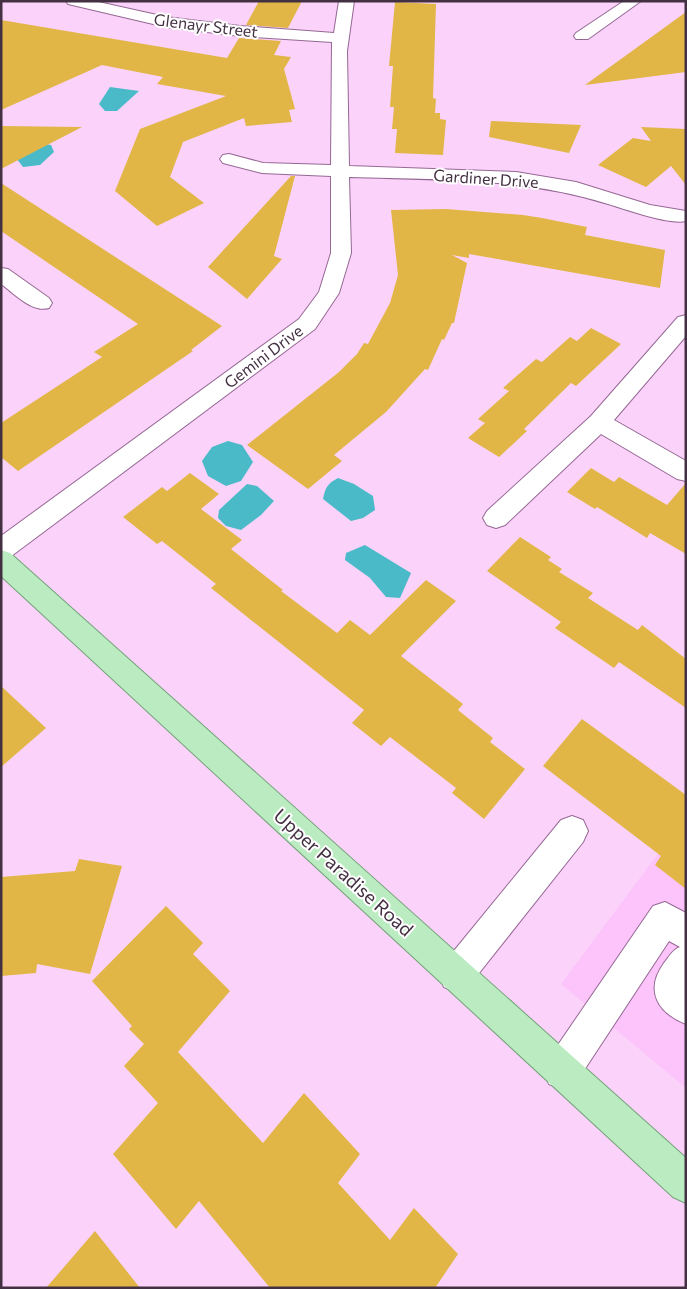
<svg xmlns="http://www.w3.org/2000/svg" width="687" height="1289" font-family="Commissioner,sans-serif">
	<style>
		.built { fill: #fcc4fa }
		.water { fill: #4bbac8 }
		.building { fill: #e1b647 }
		.lines { fill: none; stroke-linecap: round; stroke-linejoin: round }
		.minor-casing { stroke: #956894; stroke-width: 2 }
		.major-casing { stroke: #74a27a; stroke-width: 2 }
		.minor { fill: #fff; fill-rule: evenodd }
		.major { fill: #bbecc1; fill-rule: evenodd }
		.labels { text-anchor: middle; dominant-baseline: central; stroke-width: 4; stroke-linejoin: round; paint-order: stroke }
		.far-street-label { font-size: 16px; fill: #443043; stroke: #fff }
		.street-label { font-size: 19px; fill: #443043; stroke: #fff }
	</style>
	<rect width="100%" height="100%" fill="#fbd3fa"/>
	<!-- built -->
	<polygon class="built" points="686,816 686,1088 561,984"/>
	<!-- water -->
	<g class="water">
		<polygon points="110,87 139,91 117,111 105,111 99,104"/>
		<polygon points="38,143 51,145 54,152 40,165 23,167 17,159"/>
		<polygon points="228,441 242,445 253,462 241,481 226,486 208,476 202,461 212,447"/>
		<path d="M338,478L354,484L373,496L375,510L363,518L351,521L323,499C325,488 328,483 338,478Z"/>
		<polygon points="247,484 257,486 274,501 261,515 241,530 226,526 218,518 219,510"/>
		<polygon points="365,545 411,573 400,598 386,597 370,578 345,560 346,553"/>
	</g>
	<!-- building -->
	<g class="building">
		<polygon points="259,1 302,1 288,28 246,25"/>
		<polygon points="395,2 436,4 433,98 436,99 435,113 440,113 440,119 446,120 443,155 395,153 397,129 392,129 394,107 390,107 393,66 389,66"/>
		<polygon points="686,12 686,72 585,85"/>
		<polygon points="1,20 227,58 239,38 281,41 274,55 291,57 284,69 295,109 289,110 292,122 246,126 244,118 183,142 170,177 204,203 157,226 115,191 140,129 226,96 157,84 163,77 102,65 1,110"/>
		<polygon points="491,121 581,125 569,153 489,137"/>
		<polygon points="1,126 82,127 1,169"/>
		<polygon points="641,127 686,129 686,185 671,166 646,187 598,165 633,138 651,141"/>
		<polygon points="291,176 295,176 274,256 282,259 247,299 208,267"/>
		<polygon points="1,183 222,326 191,350 193,351 18,471 1,457 1,423 102,357 94,352 138,324 1,231"/>
		<polygon points="446,209 523,215 542,218 587,227 585,235 665,250 660,288 469,254 469,258 452,255 467,263 454,323 452,323 444,340 442,339 428,370 425,369 386,412 334,455 342,461 308,489 247,445 339,372 357,354 364,343 368,344 390,303 398,275 391,210"/>
		<polygon points="591,328 621,344 576,386 571,383 524,429 527,431 499,457 468,438 485,423 478,419 509,391 503,388 536,359 542,362 570,337 577,341"/>
		<polygon points="591,468 614,482 619,477 667,505 686,483 686,554 650,533 647,538 597,507 595,509 567,492"/>
		<polygon points="190,473 219,494 201,509 242,540 231,549 283,590 281,591 337,633 350,620 370,635 426,580 456,601 401,656 463,704 458,710 493,738 490,742 525,769 484,819 452,793 456,788 390,737 381,746 352,723 364,710 211,588 216,584 162,541 157,544 123,517 162,487 167,491"/>
		<polygon points="520,537 551,557 548,560 562,569 559,572 593,593 588,598 638,630 642,625 686,659 686,708 619,662 614,668 555,628 561,622 487,571"/>
		<polygon points="1,686 46,728 1,767"/>
		<polygon points="582,719 686,795 686,889 655,865 661,856 543,766"/>
		<polygon points="79,859 122,866 90,974 37,964 36,973 1,976 1,877 75,871"/>
		<polygon points="166,906 203,943 193,954 230,991 178,1052 263,1143 304,1093 360,1154 338,1183 390,1240 414,1208 458,1254 435,1288 270,1288 199,1201 176,1229 113,1154 158,1103 124,1066 144,1044 129,1029 132,1026 92,981"/>
		<polygon points="95,1231 140,1288 46,1288"/>
	</g>
	<g class="lines">
		<!-- minor casing -->
		<g class="minor-casing">
			<g id="minor">
				<path d="M66,1H94L166,17L240,26L334,33L339,1H354L347,51L349,166L516,172L576,182L650,205L686,211V221C669,225 625,209 608,204C523,177 437,180 349,177L351,253L339,293L315,329L10,557L1,560V536L299,319L319,292L331,253V176L262,173L223,163L220,159L223,155L229,154L263,163L331,165L332,42L240,36L166,27L68,4Z"/>
				<polygon points="624,1 641,1 588,39 576,39 574,36 576,33"/>
				<path d="M1,268L8,269L49,298L52,303L49,308C32,313 15,294 1,284Z"/>
				<polygon points="686,315 686,336 614,420 686,461 686,481 677,479 601,434 505,525 496,528 487,525 483,518 487,511 591,416 678,317"/>
				<polygon points="572,816 583,820 588,831 583,842 468,987 456,992 444,987 439,975 444,963 561,820"/>
				<path d="M665,902L686,913V1024C658,1013 644,991 664,963C669,957 672,950 680,947L669,941L575,1084L562,1089L549,1084L544,1071L549,1058L653,906Z"/>
			</g>
		</g>
		<!-- major casing -->
		<g class="major-casing">
			<polygon id="major" points="1,550 10,553 686,1158 686,1203 673,1197 1,576"/>
		</g>
		<!-- minor -->
		<use href="#minor" class="minor"/>
		<!-- major -->
		<use href="#major" class="major"/>
	</g>
	<g class="labels">
		<!-- far-street labels -->
		<g class="far-street-label">
			<text transform="translate(206 25) rotate(7)">Glenayr Street</text>
			<text transform="translate(486 178) rotate(4)">Gardiner Drive</text>
			<text transform="translate(263 356) rotate(-37)">Gemini Drive</text>
		</g>
		<!-- street labels -->
		<g class="street-label">
			<text transform="translate(344 872) rotate(42)">Upper Paradise Road</text>
		</g>
	</g>
	<!-- border -->
	<rect width="687" height="1289" fill="none" stroke="#443043" stroke-width="5"/>
</svg>
